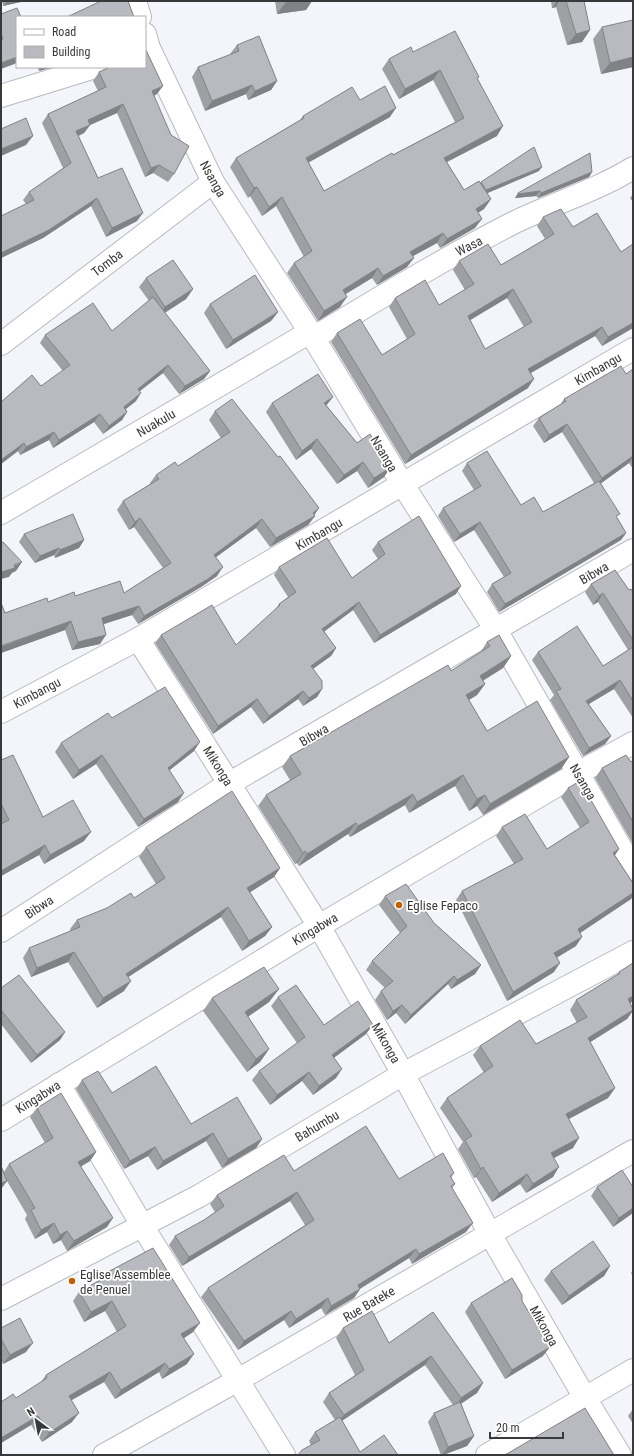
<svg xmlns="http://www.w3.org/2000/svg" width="634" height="1456" font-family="'Roboto Condensed',sans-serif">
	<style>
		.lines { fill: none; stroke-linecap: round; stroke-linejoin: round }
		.minor-casing { stroke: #b7babf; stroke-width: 24 }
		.minor { stroke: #fff; stroke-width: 22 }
		.wall { fill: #9ea0a4; fill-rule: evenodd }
		.shaded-wall { fill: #818286 }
		.building { fill: #b8babf; stroke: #818286; fill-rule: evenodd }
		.poi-dot { fill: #bd6209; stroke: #fff; stroke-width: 1.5 }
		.labels { text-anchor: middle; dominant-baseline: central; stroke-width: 3.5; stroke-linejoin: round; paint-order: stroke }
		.street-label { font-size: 13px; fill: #38393b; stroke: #fff }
		.poi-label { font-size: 13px; fill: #38393b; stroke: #fff; text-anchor: start }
	</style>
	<rect width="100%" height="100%" fill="#f3f5fb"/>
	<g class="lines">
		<!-- minor casing -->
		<g class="minor-casing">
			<g id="minor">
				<polyline points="135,1 140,17"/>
				<polyline points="145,34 149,48 213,182 310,332 403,485 496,630 633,869"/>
				<polyline points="1,96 95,67"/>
				<path d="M313,338C378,299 443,259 511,224C551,204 594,192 633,168"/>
				<polyline points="1,344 213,182"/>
				<polyline points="1,513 310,332"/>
				<polyline points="138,639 319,926 403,1074 490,1234 585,1398 620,1455"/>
				<polyline points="1,712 138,639 633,349"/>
				<polyline points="1,931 230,783 633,550"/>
				<polyline points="59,1084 143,1227 284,1455"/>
				<polyline points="1,1120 319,926 578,773 633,743"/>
				<polyline points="1,1299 199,1196 403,1074 633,952"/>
				<polyline points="104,1455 238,1380 633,1151"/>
				<polyline points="487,1455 633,1370"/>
			</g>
		</g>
		<!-- minor -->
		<use href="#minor" class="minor"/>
	</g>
	<!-- wall -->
	<g class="wall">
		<polygon points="2,1 25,1 3,6"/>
		<polygon points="275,1 312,1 306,10 277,14"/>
		<polygon points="551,1 584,1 590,30 582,42 567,45 556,7 552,8"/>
		<polygon points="602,27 633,67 601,74 593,39"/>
		<polygon points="237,45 277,81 271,90 248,100 246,94 205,111 192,77 198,67 231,55 230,54"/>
		<polygon points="413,52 477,79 497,136 447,162 464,190 480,183 481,182 539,171 487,193 491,199 484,209 478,213 475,228 440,248 437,243 413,256 407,267 377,285 372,278 345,294 340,307 318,321 287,273 294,263 304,257 276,206 262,216 250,196 248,198 230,167 236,158 300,120 303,116 360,100 390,117 308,162 324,191 455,122 433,80 399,99 382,69 389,59"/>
		<polygon points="37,67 53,67 39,71"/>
		<polygon points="107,67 145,67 157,94 154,96 174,174 168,182 153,173 145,177 117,113 90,125 84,133 78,136 98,178 137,221 106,237 91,206 43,238 1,258 1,216 26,204 23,200 29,192 63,168 42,123 48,114 98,91 93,81 99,72 107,68"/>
		<polygon points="592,172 589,177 538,198 536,196 515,198 518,193"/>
		<polygon points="633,194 633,202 630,198"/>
		<path d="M543,217L573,227L621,252L633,244V328L602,346L595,336L531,373L528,388L405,464L331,342L337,333L382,355L407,339L389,307L395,298L439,305L465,290L453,270L459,261L501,265L545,239L537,226ZM507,298L524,327L485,349L470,320Z"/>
		<polygon points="146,278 193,289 186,299 165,313 210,371 204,379 179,394 163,373 140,391 136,401 126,409 127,412 122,420 103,434 94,422 53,448 49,440 20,455 18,451 1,464 1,402 41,386 63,371 40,343 45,335 112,331 149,301 139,287"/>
		<polygon points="210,304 278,312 271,321 226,349 204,313"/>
		<polygon points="633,369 633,469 629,463 601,483 617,518 626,533 621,540 499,612 487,592 492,584 504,577 474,530 454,542 438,516 443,508 474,490 462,471 467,463 521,505 543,512 594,483 562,432 544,443 533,426 539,418 560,405 564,399 626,374"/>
		<polygon points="272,403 327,406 357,443 390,468 384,477 368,488 357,471 337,484 311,449 296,460 266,412"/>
		<polygon points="215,411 314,515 315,516 308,525 270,547 256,528 216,557 217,576 201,587 138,624 132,615 103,624 100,644 72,650 65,630 1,653 1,603 5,613 48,602 75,596 124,593 163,568 134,527 129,530 117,510 123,501 150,484 150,483 156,475 178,466 221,438 209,420"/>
		<polygon points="24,534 84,540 79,548 55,558 54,555 35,563 19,542"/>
		<polygon points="378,542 456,594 374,643 353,610 324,631 336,648 331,656 313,668 322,689 317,697 303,706 298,699 263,724 251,707 213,734 155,643 161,635 236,645 275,610 279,604 288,597 274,575 279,567 352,578 378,559 372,550"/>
		<polygon points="591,584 629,590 633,592 633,718 614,689 589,704 611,736 605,744 583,756 550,700 554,695 532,660 538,652 603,666 628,650 598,602 593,605 585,592"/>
		<polygon points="487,642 511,656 503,668 483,681 485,684 477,695 469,700 487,731 569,757 561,769 483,815 477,806 469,811 455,786 409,813 405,805 350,837 348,834 299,866 297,863 295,864 258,806 266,795 290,780 282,767 290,756 451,671 480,653"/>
		<polygon points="112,718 194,751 169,770 178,802 138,827 96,764 73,779 55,752 61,743"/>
		<polygon points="1,760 43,817 84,841 44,864 39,855 1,876"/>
		<polygon points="633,760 633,844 595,778 602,768 631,762"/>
		<polygon points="568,788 619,849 615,855 633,883 633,896 631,899 580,933 576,946 557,957 554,972 507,1001 456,900 462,891 514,864 496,836 502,827 547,849 580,828 561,797"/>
		<polygon points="146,847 280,868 274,877 250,892 272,927 265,936 242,951 221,917 128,977 124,991 97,1008 68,962 31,977 23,958 29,948 71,931 70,929 77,920 134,898 156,884 139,857"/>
		<polygon points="385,896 434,923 481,965 475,974 451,989 448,984 405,1024 396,1013 387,1020 375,1000 381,991 385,988 366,970 372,961 400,933 379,905"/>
		<polygon points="633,963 633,1003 632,1002 630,1003 633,1009 633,1011 627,1019 590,1042 615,1088 608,1098 569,1119 573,1148 554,1158 553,1177 526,1193 520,1184 492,1202 476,1177 474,1178 458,1149 463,1142 440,1108 447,1098 484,1073 473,1055 480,1046 536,1044 577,1023 570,1010 576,1000 617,975 619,972"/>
		<polygon points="1,988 65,1032 60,1040 31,1063 1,1024"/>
		<polygon points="279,989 269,1002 248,1017 269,1049 260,1062 247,1072 203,1011 212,998"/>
		<polygon points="278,997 324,1025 366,1034 334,1058 336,1078 313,1095 302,1081 270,1105 252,1080 259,1071 297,1043 271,1006"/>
		<polygon points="82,1080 112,1093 191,1124 262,1139 256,1148 222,1168 206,1141 157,1170 148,1156 124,1169 76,1089"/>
		<polygon points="37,1108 96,1152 90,1161 81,1166 107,1227 67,1251 61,1240 53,1244 47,1232 35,1239 25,1219 27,1215 7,1181 1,1189 1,1166 4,1172 9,1164 45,1143 30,1117"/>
		<polygon points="294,1171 399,1179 454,1173 451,1178 455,1184 452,1188 466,1232 412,1264 409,1258 360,1289 354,1298 325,1315 321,1308 289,1328 284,1320 238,1350 201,1297 208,1288 305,1225 290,1201 182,1266 169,1245 175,1236 204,1220 215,1212 210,1204 217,1195"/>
		<polygon points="597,1187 633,1187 633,1213 613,1227 591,1196"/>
		<polygon points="610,1266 604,1276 562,1305 544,1280 551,1271"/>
		<polygon points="633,1270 633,1276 631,1273"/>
		<polygon points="104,1274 193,1332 184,1338 187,1364 162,1379 159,1372 115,1399 104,1382 71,1400 72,1422 42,1442 31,1425 1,1443 1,1402 16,1398 41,1382 46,1375 117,1332 105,1311 84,1322 73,1301 79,1292 99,1280"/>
		<polygon points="522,1301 543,1356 505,1379 465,1312 471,1303"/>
		<polygon points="433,1312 483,1383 477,1393 461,1403 474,1436 467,1446 443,1455 441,1455 428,1422 434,1413 453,1405 425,1365 342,1421 360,1452 298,1455 311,1445 309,1441 315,1432 335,1420 323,1402 329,1393 355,1375 336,1338 343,1328 389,1343"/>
		<polygon points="1,1328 26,1352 3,1364 1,1360"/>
		<polygon points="633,1409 633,1424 628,1416"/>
	</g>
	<!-- shaded-wall -->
	<g class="shaded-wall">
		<polygon points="7,1 25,1 3,6"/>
		<polygon points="292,1 312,1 306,10 277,14 286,2"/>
		<polygon points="557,1 559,1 556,7 552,8"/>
		<polygon points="590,30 582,42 567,45 576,34"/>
		<polygon points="17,57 17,63 1,69 1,63"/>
		<polygon points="633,57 633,67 601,74 610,63"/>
		<polygon points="42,67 53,67 39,71"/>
		<polygon points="440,70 433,80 399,99 405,89"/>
		<polygon points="277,81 271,90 248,100 255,91"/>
		<polygon points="252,85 246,94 205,111 212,101"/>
		<polygon points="163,86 157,94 146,99 152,91"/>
		<polygon points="123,104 117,113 90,125 84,133 70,140 76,131 88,120"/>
		<polygon points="396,108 390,117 299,168 306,158"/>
		<polygon points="503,126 497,136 437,167 444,158"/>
		<polygon points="33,136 26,145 1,156 1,149"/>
		<polygon points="159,165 153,173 145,177 151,168"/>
		<polygon points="542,167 539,171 483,195 486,190"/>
		<polygon points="592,172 589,177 538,198 541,193"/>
		<polygon points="257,187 250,196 248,198 254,188"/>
		<polygon points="540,191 536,196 515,198 518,194"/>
		<polygon points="282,197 276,206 262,216 269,207"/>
		<polygon points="97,198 91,206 43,238 1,258 1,253"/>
		<polygon points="491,199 484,209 469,218 476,209"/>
		<polygon points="143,213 137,221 106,237 112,228"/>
		<polygon points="482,219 475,228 440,248 447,239"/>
		<polygon points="443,233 437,243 404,261 410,252"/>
		<polygon points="414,258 407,267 377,285 383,276"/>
		<polygon points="378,268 372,278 336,300 343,290"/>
		<polygon points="193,289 186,299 159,316 165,307"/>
		<polygon points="513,289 507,298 462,325 468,316"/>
		<polygon points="347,297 340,307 318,321 324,311"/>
		<polygon points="278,312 271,321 226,349 233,340"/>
		<polygon points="633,323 633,328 602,346 608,337"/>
		<polygon points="602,327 595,336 522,378 528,369"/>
		<polygon points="168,365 163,373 132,397 138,389"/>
		<polygon points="210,371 204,379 179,394 185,386"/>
		<polygon points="534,379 528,388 405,464 411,455"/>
		<polygon points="141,393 136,401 118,415 124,407"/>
		<polygon points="333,397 326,406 324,403"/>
		<polygon points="127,412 122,420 103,434 109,426"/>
		<polygon points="100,414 94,422 53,448 59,440"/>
		<polygon points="567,424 562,432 544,443 549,435"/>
		<polygon points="54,432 49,440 20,455 26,447"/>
		<polygon points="317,439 311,449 296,460 302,451"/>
		<polygon points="24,443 18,451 1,464 1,460"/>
		<polygon points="633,456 633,457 629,463 596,487 602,478"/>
		<polygon points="363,462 357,471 337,484 344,475"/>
		<polygon points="390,468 384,477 368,488 374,478"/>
		<polygon points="319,508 313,517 315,516 308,525 270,547 276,538"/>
		<polygon points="140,518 134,527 129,530 135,522"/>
		<polygon points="262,519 256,528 208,563 214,555"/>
		<polygon points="480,522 474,530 454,542 460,534"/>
		<polygon points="626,533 621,540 499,612 505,604"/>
		<polygon points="84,540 79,548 55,558 60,550"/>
		<polygon points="59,548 54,555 35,563 40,556"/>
		<polygon points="22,562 16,571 12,573 9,577 1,579 1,572"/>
		<polygon points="223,567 217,576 201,587 138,624 144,616"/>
		<polygon points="461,586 456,594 374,643 380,635"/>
		<polygon points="603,593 598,602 593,605 599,596"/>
		<polygon points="359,602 353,610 317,637 322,629"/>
		<polygon points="139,606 132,615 95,627 102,618"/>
		<polygon points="71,621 65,630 1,653 1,647"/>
		<polygon points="106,635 100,644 72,650 78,642"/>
		<polygon points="336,648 331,656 306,674 311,666"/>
		<polygon points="511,656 503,668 472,687 480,676"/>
		<polygon points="620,680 614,689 580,709 586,701"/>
		<polygon points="485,684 477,695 458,706 466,695"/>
		<polygon points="322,689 317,697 303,706 309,698"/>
		<polygon points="303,691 298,699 263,724 269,716"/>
		<polygon points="257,699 251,707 213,734 218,726"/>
		<polygon points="611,736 605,744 583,756 589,748"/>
		<polygon points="200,742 194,751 161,777 168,768"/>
		<polygon points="102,755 96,764 73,779 79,770"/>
		<polygon points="569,757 561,769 483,815 490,804"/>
		<polygon points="463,775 455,786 409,813 417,802"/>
		<polygon points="184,793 178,802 138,827 144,819"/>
		<polygon points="413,794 405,805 350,837 358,826"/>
		<polygon points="485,795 477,806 469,811 477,799"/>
		<polygon points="356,823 348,834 299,866 307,854"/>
		<polygon points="91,832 84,841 44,864 50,855"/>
		<polygon points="45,845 39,855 1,876 1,871"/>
		<polygon points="619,849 613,858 613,853"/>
		<polygon points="305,851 297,863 295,864 303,853"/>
		<polygon points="280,868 274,877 241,898 247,888"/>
		<polygon points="633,893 633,896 631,899 571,939 578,929"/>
		<polygon points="228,907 221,917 119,983 126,974"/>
		<polygon points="272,927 265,936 242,951 249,941"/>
		<polygon points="582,937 576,946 548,963 554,953"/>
		<polygon points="74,952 68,962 31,977 37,968"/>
		<polygon points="560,963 554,972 507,1001 513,992"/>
		<polygon points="481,965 475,974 451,989 457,980"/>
		<polygon points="454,976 448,984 405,1024 411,1015"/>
		<polygon points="131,981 124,991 97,1008 103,998"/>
		<polygon points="279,989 269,1002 235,1025 245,1012"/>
		<polygon points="633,996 633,1001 632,1002 621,1009 628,999"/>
		<polygon points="402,1005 396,1013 387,1020 393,1011"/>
		<polygon points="633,1010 627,1019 581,1048 588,1038"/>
		<polygon points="373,1025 366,1034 325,1064 332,1055"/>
		<polygon points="65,1032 60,1040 31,1063 37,1055"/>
		<polygon points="269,1049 260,1062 247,1072 256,1059"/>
		<polygon points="342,1069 336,1078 313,1095 319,1086"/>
		<polygon points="309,1072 302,1081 270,1105 277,1095"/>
		<polygon points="615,1088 608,1098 559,1124 566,1114"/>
		<polygon points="213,1133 206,1141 157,1170 163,1161"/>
		<polygon points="579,1138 573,1148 544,1163 551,1153"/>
		<polygon points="262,1139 256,1148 222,1168 228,1159"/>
		<polygon points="155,1147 148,1156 124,1169 130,1161"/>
		<polygon points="96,1152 90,1161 72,1172 78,1162"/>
		<polygon points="483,1167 476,1177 474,1178 481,1169"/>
		<polygon points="559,1167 553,1177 526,1193 533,1184"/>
		<polygon points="527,1174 520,1184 492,1202 499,1193"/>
		<polygon points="7,1181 1,1189 1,1183"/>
		<polygon points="297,1192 290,1201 182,1266 189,1257"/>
		<polygon points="633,1208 633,1213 613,1227 619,1218"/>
		<polygon points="113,1218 107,1227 67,1251 74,1241"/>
		<polygon points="54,1223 47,1232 35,1239 41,1230"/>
		<polygon points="473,1223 466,1232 412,1264 419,1254"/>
		<polygon points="67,1231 61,1240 53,1244 60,1235"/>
		<polygon points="416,1249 409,1258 356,1291 360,1289 354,1298 325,1315 331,1306 358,1285"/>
		<polygon points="610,1266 604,1276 562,1305 569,1296"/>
		<polygon points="328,1298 321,1308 289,1328 296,1319"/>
		<polygon points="112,1301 105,1311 84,1322 91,1312"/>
		<polygon points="291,1311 284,1320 238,1350 244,1341"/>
		<polygon points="200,1323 193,1332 175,1344 181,1334"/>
		<polygon points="33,1343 26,1352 3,1364 10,1355"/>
		<polygon points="550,1347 543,1356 505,1379 512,1370"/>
		<polygon points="194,1354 187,1364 162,1379 169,1369"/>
		<polygon points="431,1356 425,1365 337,1424 344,1415"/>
		<polygon points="165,1363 159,1372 115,1399 121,1390"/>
		<polygon points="110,1372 104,1382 63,1405 69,1396"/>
		<polygon points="483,1383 477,1393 455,1408 461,1398"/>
		<polygon points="79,1413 72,1422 42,1442 49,1433"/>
		<polygon points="38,1416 31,1425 1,1443 1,1438"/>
		<polygon points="474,1436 467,1446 443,1455 442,1455 448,1447"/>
	</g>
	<!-- building -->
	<g class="building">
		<polygon points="101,1 128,1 134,17 67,17"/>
		<polygon points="566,1 584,1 590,30 576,34"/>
		<polygon points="17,8 21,17 17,17 17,57 1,63 1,39 3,39 1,33 1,14"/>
		<polygon points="633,20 633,57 610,63 602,27"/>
		<polygon points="455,31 479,77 477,78 503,126 444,158 464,190 479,181 491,199 476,209 482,219 447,239 443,233 410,252 414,258 383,276 378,268 343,290 347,297 324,311 294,263 312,251 282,197 269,207 257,187 254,188 236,158 304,118 303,116 352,87 360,100 385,86 396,108 306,158 324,191 392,153 393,155 464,118 440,70 405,89 389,59 411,47 413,52"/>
		<polygon points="259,36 277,81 255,91 252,85 212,101 198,67 239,51 237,45"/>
		<polygon points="145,48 163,86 152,91 171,135 189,146 174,174 159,165 151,168 123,104 88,120 90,125 76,131 98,178 122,168 143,213 112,228 97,198 49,230 1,253 1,216 34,200 29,192 71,163 48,114 106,87 99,72 110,67 145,67"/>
		<polygon points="26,118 33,136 1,149 1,129"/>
		<polygon points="534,147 542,167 486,190 481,182"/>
		<polygon points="590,153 592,172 541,193 540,191 518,194 518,193"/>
		<path d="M561,209L573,227L597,213L621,252L633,244V323L608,337L602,327L528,369L534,379L411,455L337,333L360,319L382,355L415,334L395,298L425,280L439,305L474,284L459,261L488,244L501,265L554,234L543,217ZM513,289L532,322L485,349L468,316Z"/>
		<polygon points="173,260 193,289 165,307 146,278"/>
		<polygon points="255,275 278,312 233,340 210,304"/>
		<polygon points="153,297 210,371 185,386 168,365 138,389 141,393 124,407 127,412 109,426 100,414 59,440 54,432 26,447 24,443 1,460 1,402 32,375 41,386 70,365 45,335 93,303 112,331"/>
		<polygon points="621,366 626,374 633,369 633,456 602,478 567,424 549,435 539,418 566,401 564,399"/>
		<polygon points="318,374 333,397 324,403 357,443 370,434 390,468 374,478 363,462 344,475 317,439 302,451 272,403"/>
		<polygon points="232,399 278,457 280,456 319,508 313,513 315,516 276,538 262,519 214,555 223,567 208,579 144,616 139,606 102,618 106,635 78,642 71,621 1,646 2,650 1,650 1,603 5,613 47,598 48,602 74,592 75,596 120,581 124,593 171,563 140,518 135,522 123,501 159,479 156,475 175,462 178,466 230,432 215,411"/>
		<polygon points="487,451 521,505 534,497 543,512 599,481 620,514 616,516 626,533 505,604 492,584 511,573 480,522 460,534 443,508 481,486 467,463"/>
		<polygon points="73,514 84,540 60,550 59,548 40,556 24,534"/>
		<polygon points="419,516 461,586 380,635 359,602 322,629 336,648 311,666 322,681 322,689 309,698 303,691 269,716 257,699 218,726 161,635 212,605 236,645 280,605 279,604 296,592 279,567 327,538 352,578 385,554 378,542"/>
		<polygon points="3,542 22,562 14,565 15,568 1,572 1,543"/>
		<polygon points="615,570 629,590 631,589 633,592 633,640 603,593 599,596 591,584"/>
		<polygon points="577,626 603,666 633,647 633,701 620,680 586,701 611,736 589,748 556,691 561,689 538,652"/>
		<polygon points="499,635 511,656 480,676 485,684 466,695 487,731 537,701 569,757 490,804 485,795 477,799 463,775 417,802 413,794 358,826 356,823 307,854 305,851 303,853 266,795 301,774 290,756 448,665 451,671 490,646 487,642"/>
		<polygon points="165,687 200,742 168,768 184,793 144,819 102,755 79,770 61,743 108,713 112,718"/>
		<polygon points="13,755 43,817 73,800 91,832 50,855 45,845 1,871 1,824 9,820 1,804 1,760"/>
		<polygon points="626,755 631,762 633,760 633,822 602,768"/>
		<polygon points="580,781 619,849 613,853 633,883 633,893 578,929 582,937 554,953 560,963 513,992 462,891 523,859 502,827 525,814 547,849 589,822 568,788"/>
		<polygon points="232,791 280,868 247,888 272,927 249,941 228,907 126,974 131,981 103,998 74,952 37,968 29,948 80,927 77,920 107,908 131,893 134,898 165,878 146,847"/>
		<polygon points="406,884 434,923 481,965 457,980 454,976 411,1015 402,1005 393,1011 381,991 393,981 372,961 407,926 385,896"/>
		<polygon points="633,963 633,996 628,999 633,1009 633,1010 588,1038 615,1088 566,1114 579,1138 551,1153 559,1167 533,1184 527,1174 499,1193 483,1167 481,1169 465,1140 472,1136 447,1098 493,1066 480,1046 520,1020 536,1044 587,1017 576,1000 620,973 619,972"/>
		<polygon points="264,967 279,989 245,1012 269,1049 256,1059 212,998"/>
		<polygon points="19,975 65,1032 37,1055 1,1010 1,988"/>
		<polygon points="296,985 324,1025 358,1001 373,1025 332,1055 342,1069 319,1086 309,1072 277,1095 259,1071 305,1037 278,997"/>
		<polygon points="156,1066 191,1124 237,1097 262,1139 228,1159 213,1133 163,1161 155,1147 130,1161 82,1080 98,1071 112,1093"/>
		<polygon points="61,1093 96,1152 78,1162 113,1218 74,1241 67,1231 60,1235 54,1223 41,1230 31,1210 35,1208 9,1164 53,1138 37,1108"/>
		<polygon points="366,1126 399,1179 443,1153 454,1173 450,1176 455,1184 451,1186 473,1223 419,1254 416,1249 358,1285 360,1289 331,1306 328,1298 296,1319 291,1311 244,1341 208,1288 314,1220 297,1192 189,1257 175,1236 204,1220 224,1206 217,1195 284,1155 294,1171"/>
		<polygon points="1,1166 7,1181 1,1183"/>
		<polygon points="622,1170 633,1187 633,1208 619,1218 597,1187"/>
		<polygon points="593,1241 610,1266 569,1296 551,1271"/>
		<polygon points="153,1248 200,1323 181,1334 194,1354 169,1369 165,1363 121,1390 110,1372 69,1396 79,1413 49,1433 38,1416 1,1438 1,1402 13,1394 16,1398 47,1378 46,1375 126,1326 112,1301 91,1312 79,1292 106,1277 104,1274"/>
		<polygon points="512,1278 522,1295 522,1301 550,1347 512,1370 471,1303"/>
		<polygon points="372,1311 389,1343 433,1312 483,1383 461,1398 431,1356 344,1415 329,1393 364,1370 343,1328"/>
		<polygon points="20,1318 33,1343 10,1355 1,1339 1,1328"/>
		<polygon points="460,1402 474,1436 448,1447 434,1413"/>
		<polygon points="585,1408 614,1455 505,1455"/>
		<polygon points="340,1417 360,1452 384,1435 398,1455 298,1455 302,1450 320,1440 315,1432"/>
	</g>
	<!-- markers -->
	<g class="poi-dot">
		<circle cx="399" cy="905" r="4"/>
		<circle cx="72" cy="1281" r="4"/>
	</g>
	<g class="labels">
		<!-- street labels -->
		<g class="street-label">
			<text transform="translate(213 179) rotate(61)">Nsanga</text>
			<text transform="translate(469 246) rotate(-27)">Wasa</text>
			<text transform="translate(107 263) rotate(-37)">Tomba</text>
			<text transform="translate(598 369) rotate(-30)">Kimbangu</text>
			<text transform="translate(156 423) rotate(-30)">Nuakulu</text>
			<text transform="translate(384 454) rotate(59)">Nsanga</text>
			<text transform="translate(319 534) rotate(-30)">Kimbangu</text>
			<text transform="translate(594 573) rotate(-30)">Bibwa</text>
			<text transform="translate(37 693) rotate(-28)">Kimbangu</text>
			<text transform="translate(314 735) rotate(-30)">Bibwa</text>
			<text transform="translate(218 766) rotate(58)">Mikonga</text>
			<text transform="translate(583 782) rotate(60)">Nsanga</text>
			<text transform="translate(39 907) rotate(-33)">Bibwa</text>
			<text transform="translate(315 929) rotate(-31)">Kingabwa</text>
			<text transform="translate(386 1043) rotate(60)">Mikonga</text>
			<text transform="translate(38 1097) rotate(-32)">Kingabwa</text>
			<text transform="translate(317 1126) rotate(-31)">Bahumbu</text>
			<text transform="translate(369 1304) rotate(-30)">Rue Bateke</text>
			<text transform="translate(544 1326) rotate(61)">Mikonga</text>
		</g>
		<!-- poi labels -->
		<g class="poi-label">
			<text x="407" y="905">Eglise Fepaco</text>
			<text x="80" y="1274">Eglise Assemblee<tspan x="80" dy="15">de Penuel</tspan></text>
		</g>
	</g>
	<!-- border -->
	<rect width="634" height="1456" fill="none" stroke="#38393b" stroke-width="4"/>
	<!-- legend -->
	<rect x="16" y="16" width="130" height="52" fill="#ffffff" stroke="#afb0b1"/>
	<rect x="24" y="29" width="20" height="6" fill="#ffffff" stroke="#afb0b1"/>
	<text x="52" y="36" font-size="12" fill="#38393b">Road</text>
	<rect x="24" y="46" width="20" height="12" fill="#b8babf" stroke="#afb0b1"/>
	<text x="52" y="56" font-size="12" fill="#38393b">Building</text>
	<!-- north arrow -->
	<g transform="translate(36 1420) rotate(328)" stroke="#ffffff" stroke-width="3" paint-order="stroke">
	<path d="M0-3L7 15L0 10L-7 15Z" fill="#38393b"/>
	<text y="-6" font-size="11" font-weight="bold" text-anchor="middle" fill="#38393b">N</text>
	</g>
	<!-- scale -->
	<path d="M490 1432v6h73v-6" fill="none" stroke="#38393b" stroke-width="2"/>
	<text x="496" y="1432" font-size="12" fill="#38393b" stroke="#ffffff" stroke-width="3" paint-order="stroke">20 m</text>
</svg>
